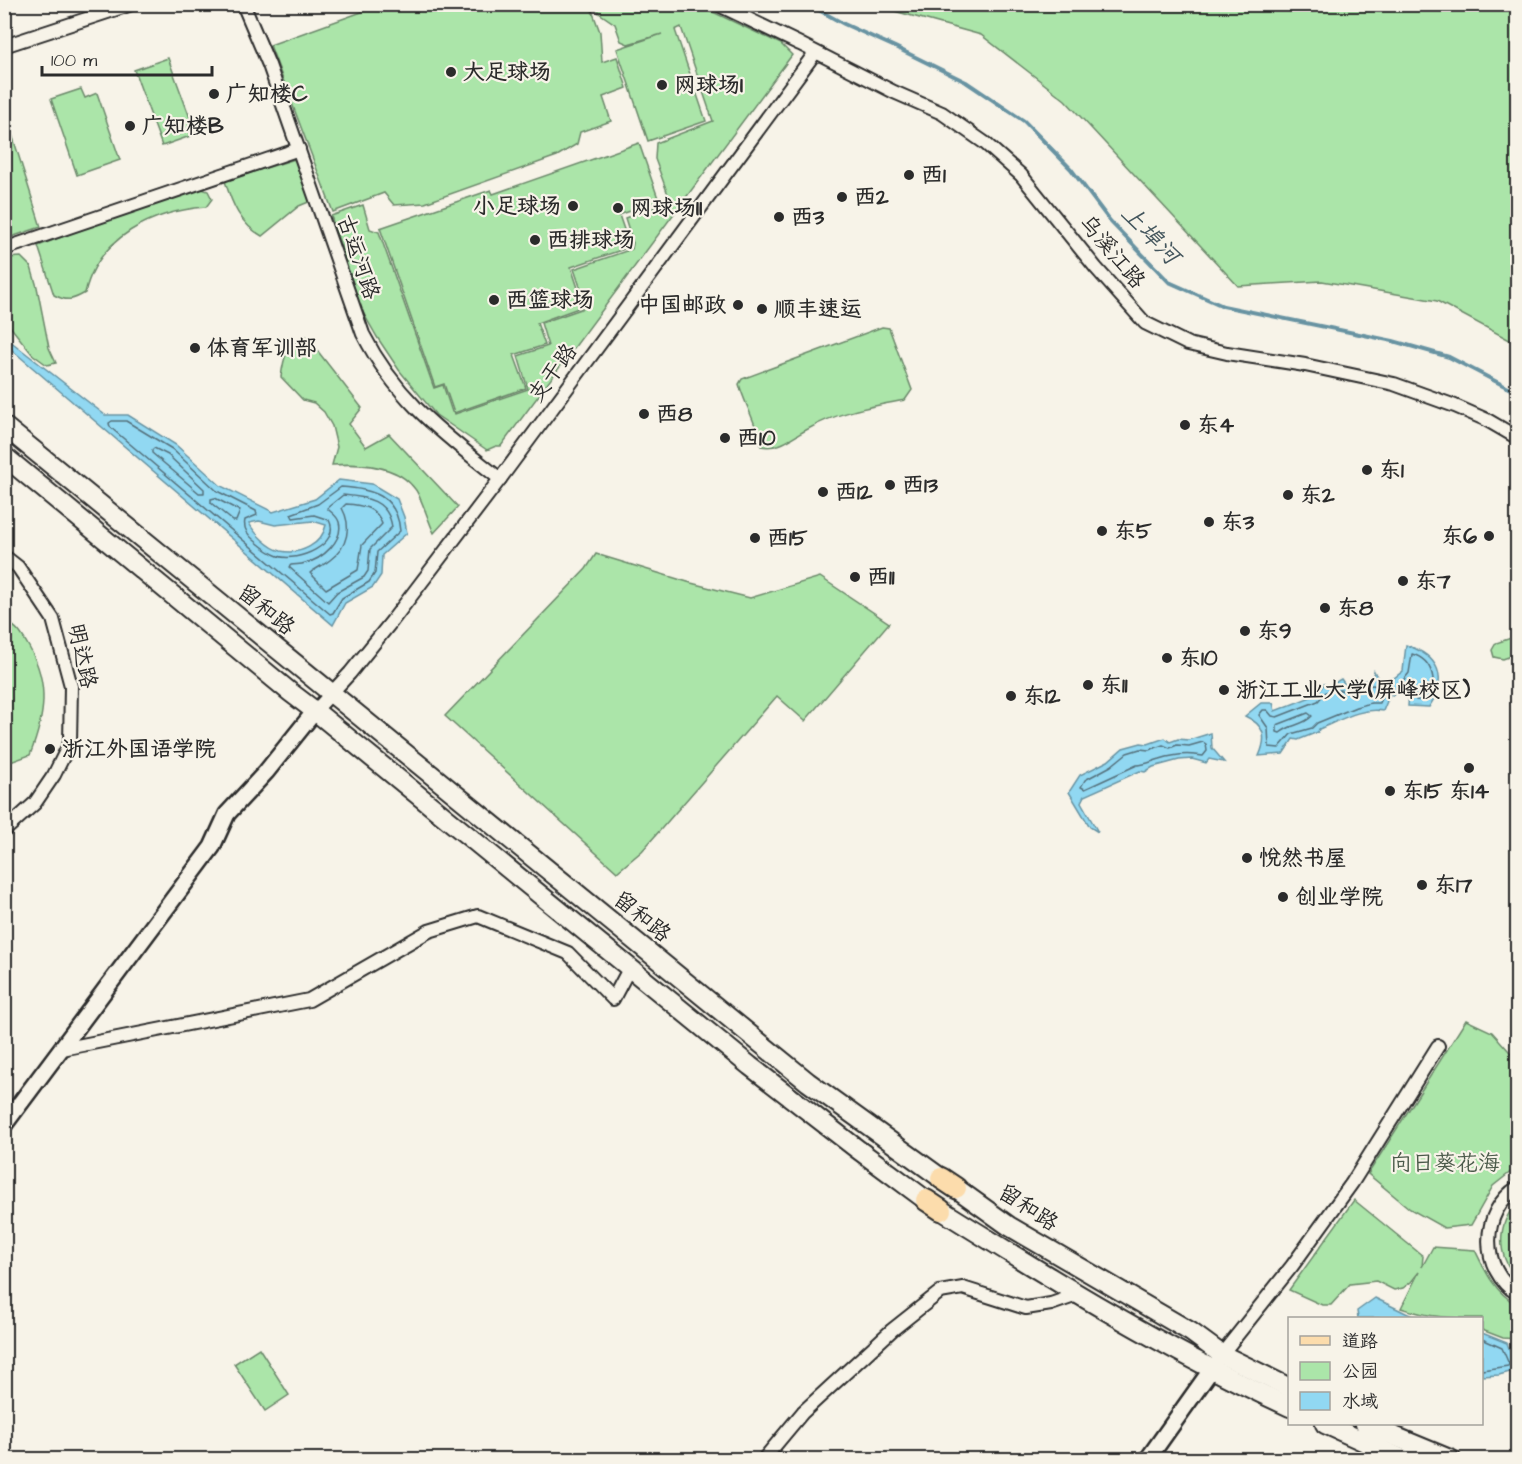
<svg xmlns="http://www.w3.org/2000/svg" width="1522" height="1464" font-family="'Architects Daughter','LXGW WenKai TC',sans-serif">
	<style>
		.green { fill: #abe5a9; stroke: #6b886a; stroke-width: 1.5 }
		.water { fill: #91d8f2; stroke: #6893a2; stroke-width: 1.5; fill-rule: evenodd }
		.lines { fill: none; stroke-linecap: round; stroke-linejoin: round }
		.shore { stroke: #54707b; stroke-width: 1.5 }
		.stream { stroke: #6893a2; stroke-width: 4 }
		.minor-casing { stroke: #2b2b2b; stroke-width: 16 }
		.tertiary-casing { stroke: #2b2b2b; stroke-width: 20 }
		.secondary-casing { stroke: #2b2b2b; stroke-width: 22 }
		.primary-casing { stroke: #2b2b2b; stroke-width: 24 }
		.minor { stroke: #f7f3e8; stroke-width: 12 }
		.tertiary { stroke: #f7f3e8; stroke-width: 15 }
		.secondary { stroke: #f7f3e8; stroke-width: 18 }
		.primary { stroke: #fcdcac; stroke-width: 20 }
		.poi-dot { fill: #2b2b2b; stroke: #f7f3e8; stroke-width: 2 }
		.labels { text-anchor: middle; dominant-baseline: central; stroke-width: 4.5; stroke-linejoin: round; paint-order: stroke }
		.poi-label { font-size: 22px; font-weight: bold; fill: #2b2b2b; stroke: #f7f3e8; text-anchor: start }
		.street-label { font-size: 22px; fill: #2b2b2b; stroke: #f7f3e8 }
		.park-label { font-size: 22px; fill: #4b5a4a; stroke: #f7f3e8 }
		.water-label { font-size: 24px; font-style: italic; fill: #44565d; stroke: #f7f3e8 }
	</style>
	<rect width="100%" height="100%" fill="#f7f3e8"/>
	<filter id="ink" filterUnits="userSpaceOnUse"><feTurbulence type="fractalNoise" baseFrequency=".0167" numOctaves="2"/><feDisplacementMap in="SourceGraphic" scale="12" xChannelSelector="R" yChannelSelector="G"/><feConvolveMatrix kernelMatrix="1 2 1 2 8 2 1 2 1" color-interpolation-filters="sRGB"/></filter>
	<g filter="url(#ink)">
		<!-- green -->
		<g class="green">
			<polygon points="381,5 590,5 600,32 602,62 617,57 627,88 603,97 611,121 580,132 577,144 557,156 425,203 394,205 384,193 333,212 270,45"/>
			<polygon points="595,5 698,5 781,44 792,55 501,446 496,446 487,450 436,415 399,370 377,337 361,309 331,216 363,205 370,229 379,232 434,388 443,385 452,412 455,414 528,389 518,356 548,346 541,323 587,307 574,269 632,249 633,243 625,218 661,205 669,197 655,159 656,143 713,121 681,27 675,30 706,121 648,141 617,49 662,34 628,44 621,41 615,24 599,13"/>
			<polygon points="882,5 1517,5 1517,344 1437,301 1322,281 1238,286 1065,100 981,35 887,9"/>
			<polygon points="168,58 196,134 162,146 134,70"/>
			<polygon points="81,89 85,98 97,93 120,160 77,175 51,99"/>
			<polygon points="10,128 41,227 5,239 4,129"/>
			<polygon points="639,143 659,201 619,215 630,247 571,267 584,306 537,323 545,345 514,355 526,388 454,413 444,384 435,387 380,228 491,190 493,194"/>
			<path d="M295,159L311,201L299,206L262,236C240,224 232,204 225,181Z"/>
			<path d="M199,188L208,191L212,199L206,207C153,211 98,237 85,293C73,300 67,302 54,295L38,246L132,210Z"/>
			<polygon points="21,257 31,267 37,287 49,348 56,363 47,365 32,354 5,320 5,271 9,268 6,258"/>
			<path d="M882,327L889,328L912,390L905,400C873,406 837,412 808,429C792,437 780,450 761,446C757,424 745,405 739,384L742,379Z"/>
			<path d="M306,336L362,408L349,424L366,447L389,434L458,507L434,533C428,521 422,498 415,489C397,464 360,463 332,465L337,447L332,426L324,412L314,403L303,400L281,377C284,355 286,347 306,336Z"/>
			<polygon points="596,554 691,583 750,598 820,577 889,623 805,721 777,696 642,851 617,872 445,716 586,569"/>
			<path d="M4,620C18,628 21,633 29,647C50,684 45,716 30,755L5,764Z"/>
			<polygon points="1517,636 1517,654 1503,659 1494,657 1492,650 1496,643"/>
			<polygon points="1466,1020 1492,1032 1517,1060 1517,1167 1493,1186 1471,1225 1444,1228 1410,1209 1368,1174"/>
			<path d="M1354,1200L1423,1256L1422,1267L1433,1247L1475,1250C1486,1273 1495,1292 1517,1305V1339L1503,1338L1482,1330V1318C1450,1318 1431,1318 1401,1308L1419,1272L1411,1282L1403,1288L1394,1290L1376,1281L1350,1284L1331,1305H1322L1289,1290Z"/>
			<path d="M1517,1203V1277C1496,1256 1497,1224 1517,1203Z"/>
			<polygon points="259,1348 289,1395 265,1411 234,1364"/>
		</g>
		<!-- water -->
		<g class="water">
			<path d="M5,337L105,415H128L176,445L221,486L273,512L315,499L339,480L372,484L397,499L404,517L407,533L382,555L381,575L373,587L345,603L333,625L5,344ZM259,521L275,525L313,521L326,525C322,544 301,555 281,551C269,548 255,534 249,523Z"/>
			<path d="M1406,645C1439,656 1449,678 1429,707L1408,706L1409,693L1397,688L1393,695L1390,694L1383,711C1361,707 1339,721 1319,729L1318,732L1298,740L1293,739L1283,754L1259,756C1268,736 1264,725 1245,716L1261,703H1273L1275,711L1316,695L1324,684C1334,690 1333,682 1341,679L1346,686L1352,685L1356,678L1362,681L1372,679L1374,671L1379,681L1394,678L1403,671Z"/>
			<polygon points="1211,733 1212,748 1224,762 1209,759 1206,763 1192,759 1179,760 1153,767 1145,772 1140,771 1084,796 1081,802 1098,832 1090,827 1069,792 1080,775 1108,761 1123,748 1141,743 1148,744 1165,738 1170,742 1178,739 1189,740"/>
			<polygon points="1375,1298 1412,1316 1423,1318 1358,1318 1357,1311"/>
			<polygon points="1482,1333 1507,1343 1517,1370 1499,1375 1482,1376"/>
		</g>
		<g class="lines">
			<!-- shore -->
			<g class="shore">
				<path d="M112,421H126L172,449L217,491L256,511L257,515L245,520C243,528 248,535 254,540C261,546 269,553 278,556C297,563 342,544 329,520L314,515L293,518L291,514L318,504L341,487C372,489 397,495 400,531L377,552L375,573L369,582L342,598L333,613L330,614L110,427L109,423Z"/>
				<polygon points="154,448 168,455 204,489 204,493 199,493 152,453 152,450"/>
				<path d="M343,495C367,497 388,500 392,527L370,549L368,571L364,577L337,592L328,602L289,567L291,565C296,564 301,565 305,563C322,560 344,540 339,522C337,515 330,512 327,508Z"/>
				<polygon points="215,498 240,511 236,521 233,521 211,503 211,499"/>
				<path d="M346,504C361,505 377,507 382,524L362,545L358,570L326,589L310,573C316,568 324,565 330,560C348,547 352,526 342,508Z"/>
				<path d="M1412,654C1433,660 1440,685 1425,701L1416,700L1413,689L1401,683L1409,673Z"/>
				<polygon points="1373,685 1385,689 1379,703 1371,703 1356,707 1317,723 1312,728 1291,734 1279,748 1269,747 1268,728 1259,715 1263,710 1267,710 1272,716 1277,717 1318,701 1326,692 1340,690 1348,692 1359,687"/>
				<path d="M1308,713L1312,716C1303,726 1290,724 1280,733L1277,732V725Z"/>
				<path d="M1203,742L1206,744L1207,751L1203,756C1188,753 1175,754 1160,759C1152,761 1146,765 1137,765L1085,789L1081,787L1085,780L1111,766L1127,753L1140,749L1149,750L1163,745L1170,748L1177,745L1189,746Z"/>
				<polyline points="1482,1339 1502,1348 1509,1364 1508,1366 1482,1370"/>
			</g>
			<!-- stream -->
			<polyline class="stream" points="808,4 844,24 895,47 966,82 1024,121 1071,169 1110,221 1169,282 1223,306 1393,341 1449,357 1518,393"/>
			<!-- minor casing -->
			<g class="minor-casing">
				<g id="minor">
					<path d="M243,4L269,65L363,334C397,401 444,434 500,479"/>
					<polyline points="717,4 800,44 894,92 942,113 985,143 1021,175 1096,268 1145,323 1188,344 1227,353 1305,365 1394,384 1455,406 1487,420 1518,438"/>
					<polyline points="4,46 132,4"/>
					<polyline points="4,249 299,149"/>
					<polyline points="4,556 18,567 53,619 71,686 70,743 54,775 35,803 4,831"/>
					<polyline points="315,711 350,673 392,621 500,479 815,53"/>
					<polyline points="62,1049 309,1000 429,931 478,916 568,953 613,999 630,967"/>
					<path d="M1518,1187C1480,1211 1479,1270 1518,1294"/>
					<polyline points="1218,1359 1292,1266 1352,1183 1438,1046"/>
					<polyline points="763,1460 803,1412 892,1330 940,1292 963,1288 1026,1308 1051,1304 1077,1295"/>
				</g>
			</g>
			<!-- tertiary casing -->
			<g class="tertiary-casing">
				<g id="tertiary">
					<polyline points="4,1125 212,847 227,814 266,772 315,711"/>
					<polyline points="1147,1460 1211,1370"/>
				</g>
			</g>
			<!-- secondary casing -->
			<g class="secondary-casing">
				<g id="secondary">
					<polyline points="4,426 808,1082 941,1178"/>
					<polyline points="4,456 290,692 315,711 750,1066 856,1148 926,1200"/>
					<polyline points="956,1188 1009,1226 1191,1332 1221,1354 1290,1388"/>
					<path d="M941,1210C1056,1282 1166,1350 1290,1407"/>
					<polyline points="1325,1424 1405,1460"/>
					<polyline points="1365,1424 1452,1460"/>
				</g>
			</g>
			<!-- primary casing -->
			<g class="primary-casing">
				<g id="primary">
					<polyline points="941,1178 956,1188"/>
					<polyline points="926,1200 941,1210"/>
				</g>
			</g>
			<!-- minor -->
			<use href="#minor" class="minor"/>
			<!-- tertiary -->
			<use href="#tertiary" class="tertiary"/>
			<!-- secondary -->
			<use href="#secondary" class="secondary"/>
			<!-- primary -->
			<use href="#primary" class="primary"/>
		</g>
	</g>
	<!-- markers -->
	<g class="poi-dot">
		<circle cx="451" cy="72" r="6"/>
		<circle cx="662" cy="85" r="6"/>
		<circle cx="214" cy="94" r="6"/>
		<circle cx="130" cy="126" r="6"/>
		<circle cx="909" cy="175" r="6"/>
		<circle cx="842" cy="197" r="6"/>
		<circle cx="573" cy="206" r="6"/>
		<circle cx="618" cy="208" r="6"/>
		<circle cx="779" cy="217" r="6"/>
		<circle cx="535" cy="240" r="6"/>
		<circle cx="494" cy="300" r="6"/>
		<circle cx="738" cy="305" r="6"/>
		<circle cx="762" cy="309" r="6"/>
		<circle cx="195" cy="348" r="6"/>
		<circle cx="644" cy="414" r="6"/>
		<circle cx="1185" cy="425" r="6"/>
		<circle cx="725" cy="438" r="6"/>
		<circle cx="1367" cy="470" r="6"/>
		<circle cx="890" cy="485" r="6"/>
		<circle cx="823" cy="492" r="6"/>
		<circle cx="1288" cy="495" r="6"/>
		<circle cx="1209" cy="522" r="6"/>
		<circle cx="1102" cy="531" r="6"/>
		<circle cx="1489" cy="536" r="6"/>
		<circle cx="755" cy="538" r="6"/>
		<circle cx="855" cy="577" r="6"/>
		<circle cx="1403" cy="581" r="6"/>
		<circle cx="1325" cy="608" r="6"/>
		<circle cx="1245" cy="631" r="6"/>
		<circle cx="1167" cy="658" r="6"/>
		<circle cx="1088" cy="685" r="6"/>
		<circle cx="1224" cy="690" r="6"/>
		<circle cx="1011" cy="696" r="6"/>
		<circle cx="50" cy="749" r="6"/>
		<circle cx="1469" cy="768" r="6"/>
		<circle cx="1390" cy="791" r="6"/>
		<circle cx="1247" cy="858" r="6"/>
		<circle cx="1422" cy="885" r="6"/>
		<circle cx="1283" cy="897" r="6"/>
	</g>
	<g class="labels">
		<!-- poi labels -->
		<g class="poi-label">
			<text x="463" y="72">大足球场</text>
			<text x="674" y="85">网球场I</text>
			<text x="226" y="94">广知楼C</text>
			<text x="142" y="126">广知楼B</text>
			<text x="921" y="175">西1</text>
			<text x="854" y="197">西2</text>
			<text x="561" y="206" text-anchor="end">小足球场</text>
			<text x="630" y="208">网球场II</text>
			<text x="791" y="217">西3</text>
			<text x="547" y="240">西排球场</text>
			<text x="506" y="300">西篮球场</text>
			<text x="726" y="305" text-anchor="end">中国邮政</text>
			<text x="774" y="309">顺丰速运</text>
			<text x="207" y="348">体育军训部</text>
			<text x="656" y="414">西8</text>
			<text x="1197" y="425">东4</text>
			<text x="737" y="438">西10</text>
			<text x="1379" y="470">东1</text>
			<text x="902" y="485">西13</text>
			<text x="835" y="492">西12</text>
			<text x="1300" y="495">东2</text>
			<text x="1221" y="522">东3</text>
			<text x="1114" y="531">东5</text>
			<text x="1477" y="536" text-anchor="end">东6</text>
			<text x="767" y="538">西15</text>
			<text x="867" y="577">西11</text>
			<text x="1415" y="581">东7</text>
			<text x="1337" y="608">东8</text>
			<text x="1257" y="631">东9</text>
			<text x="1179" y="658">东10</text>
			<text x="1100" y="685">东11</text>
			<text x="1236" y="690">浙江工业大学(屏峰校区)</text>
			<text x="1023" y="696">东12</text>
			<text x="62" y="749">浙江外国语学院</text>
			<text x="1402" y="791">东15</text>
			<text x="1469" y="791" text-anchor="middle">东14</text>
			<text x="1259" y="858">悦然书屋</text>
			<text x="1434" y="885">东17</text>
			<text x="1295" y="897">创业学院</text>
		</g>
		<!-- street labels -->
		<g class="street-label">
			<text transform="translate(1112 252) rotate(50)">乌溪江路</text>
			<text transform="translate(358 257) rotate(71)">古运河路</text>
			<text transform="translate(553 373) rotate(-54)">支干路</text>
			<text transform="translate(266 610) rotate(39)">留和路</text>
			<text transform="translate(82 656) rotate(78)">明达路</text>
			<text transform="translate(642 917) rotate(39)">留和路</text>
			<text transform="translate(1028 1208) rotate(33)">留和路</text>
		</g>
		<!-- park labels -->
		<g class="park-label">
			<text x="1445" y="1163">向日葵花海</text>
		</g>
		<!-- water labels -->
		<g class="water-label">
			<text transform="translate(1150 235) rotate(46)">上埠河</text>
		</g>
	</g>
	<!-- margin -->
	<rect width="1522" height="1464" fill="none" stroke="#f7f3e8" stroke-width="24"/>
	<rect x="12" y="12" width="1498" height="1440" fill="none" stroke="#2b2b2b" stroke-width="2" filter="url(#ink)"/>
	<!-- legend -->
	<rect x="1288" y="1317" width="195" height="108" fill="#f7f3e8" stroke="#a5a39c" stroke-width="1.5"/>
	<rect x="1300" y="1336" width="30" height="9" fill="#fcdcac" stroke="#a5a39c" stroke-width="1.5"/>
	<text x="1342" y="1347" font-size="18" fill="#2b2b2b">道路</text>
	<rect x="1300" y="1362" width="30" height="18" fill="#abe5a9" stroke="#a5a39c" stroke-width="1.5"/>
	<text x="1342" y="1377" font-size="18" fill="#2b2b2b">公园</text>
	<rect x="1300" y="1392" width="30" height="18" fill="#91d8f2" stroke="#a5a39c" stroke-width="1.5"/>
	<text x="1342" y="1407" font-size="18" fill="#2b2b2b">水域</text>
	<!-- scale -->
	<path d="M42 66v9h170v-9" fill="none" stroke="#2b2b2b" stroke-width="3"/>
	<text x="51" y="66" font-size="18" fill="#2b2b2b" stroke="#f7f3e8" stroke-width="4.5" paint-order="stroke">100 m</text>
</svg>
